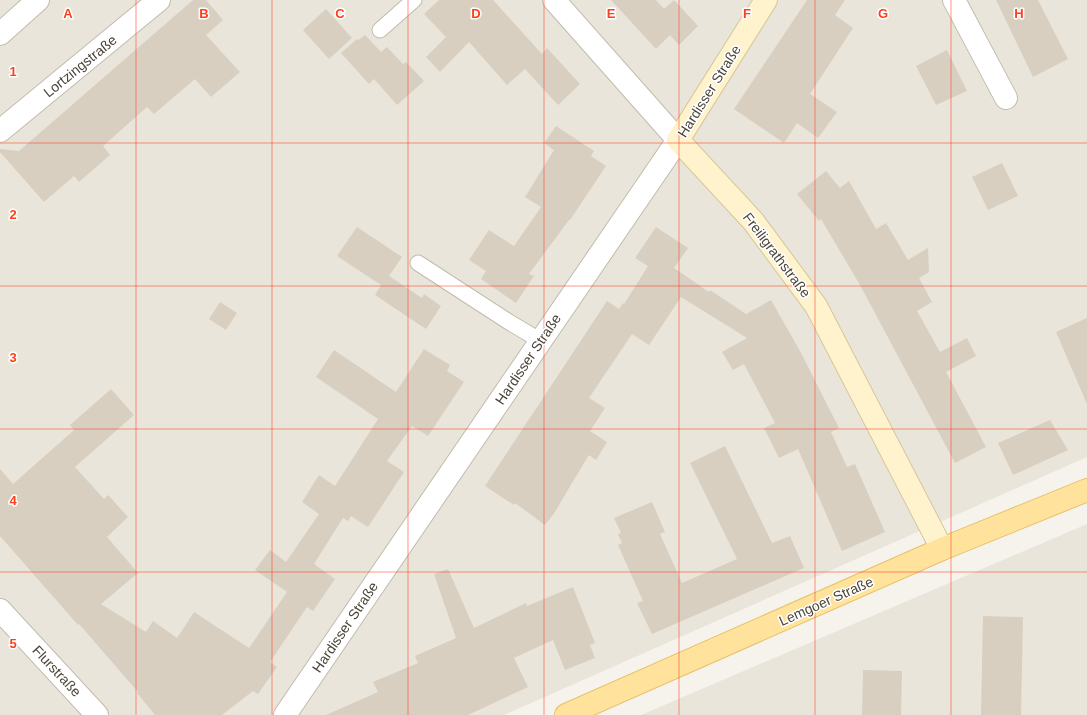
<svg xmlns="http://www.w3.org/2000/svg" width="1087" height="715" font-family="Arial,sans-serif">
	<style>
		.residential { fill: #eae5da }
		.building { fill: #d8cfc1 }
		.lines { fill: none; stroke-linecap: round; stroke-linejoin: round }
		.lane-casing { stroke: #c2bbae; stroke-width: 17 }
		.street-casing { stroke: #c2bbae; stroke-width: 24 }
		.secondary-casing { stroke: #d6c79b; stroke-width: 24 }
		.primary-casing { stroke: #e6c16a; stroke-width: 24 }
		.lane { stroke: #fff; stroke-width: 15 }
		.street { stroke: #fff; stroke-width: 22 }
		.secondary { stroke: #fff3cd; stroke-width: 22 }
		.primary { stroke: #ffe39c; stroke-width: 22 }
		.grid { fill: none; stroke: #fc3f1d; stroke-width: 1; stroke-opacity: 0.55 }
		.labels { text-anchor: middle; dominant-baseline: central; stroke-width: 3; stroke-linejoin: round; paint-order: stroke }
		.street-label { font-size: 14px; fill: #4b4439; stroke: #fff }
		.grid-label { font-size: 13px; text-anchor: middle; font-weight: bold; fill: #fc3f1d; stroke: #fff; stroke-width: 3; stroke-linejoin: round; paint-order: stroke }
	</style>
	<rect width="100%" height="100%" fill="#f6f3ec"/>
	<!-- residential -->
	<g class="residential">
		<polygon points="0,0 1087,0 1087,457 504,715 0,715"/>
		<polygon points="1087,524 1087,715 641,715"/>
	</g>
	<!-- building -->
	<g class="building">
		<polygon points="193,0 206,0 223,20 206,35 240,72 211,97 195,79 154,114 147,107 103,146 110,155 79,182 74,176 44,202 0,152 0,149 19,151"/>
		<polygon points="439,0 493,0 542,54 547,48 580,84 558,105 525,69 507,85 469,42 440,72 426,57 446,37 424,14"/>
		<polygon points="611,0 656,0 664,9 674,0 698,26 679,45 670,35 656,49"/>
		<polygon points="807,0 845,0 835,15 853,28 810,94 837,112 818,138 797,123 784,143 734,109"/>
		<polygon points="996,0 1038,0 1068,59 1033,77"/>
		<polygon points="326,9 352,38 329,59 303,30"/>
		<polygon points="365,35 381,52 387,47 403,64 406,62 424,81 397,105 374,79 369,84 341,53 357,39 358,40"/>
		<polygon points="947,50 967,91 936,105 916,66"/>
		<polygon points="556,126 594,151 591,156 606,166 570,220 569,220 529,274 534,276 516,303 481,279 486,271 469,260 489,230 514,246 541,207 525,197 554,150 544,143"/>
		<polygon points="1002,163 1018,196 988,210 972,177"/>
		<polygon points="826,171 840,188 849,181 876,229 886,223 908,260 928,248 929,272 919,278 932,302 917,311 940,352 967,338 976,356 946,372 986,447 955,463 860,285 821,219 819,221 797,194"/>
		<polygon points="357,227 402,257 389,276 422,298 424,294 441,306 426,329 375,295 381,285 337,256"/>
		<polygon points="656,227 688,248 674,268 709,292 710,290 746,314 771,300 800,351 839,428 831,432 847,467 855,464 885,532 842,551 798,449 779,458 764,428 775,423 744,364 733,370 722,352 747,338 681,297 649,345 632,334 589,398 605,408 590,431 607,442 596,460 589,455 572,483 555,512 545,525 515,503 514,505 485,486 607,301 619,309 623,303 624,304 648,266 635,258"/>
		<polygon points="220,302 237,313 226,330 209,319"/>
		<polygon points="1087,318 1087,404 1056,332"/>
		<polygon points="424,349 450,365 447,371 464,382 428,436 412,426 387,461 404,472 368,527 351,516 348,521 343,518 314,564 335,579 313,611 307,607 270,662 277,667 258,694 253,691 222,715 155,715 137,693 138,692 79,624 78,625 0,536 0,469 13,484 74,430 70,425 111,389 134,415 75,467 104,499 108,495 128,517 107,537 138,573 101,604 146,632 153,621 177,638 194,612 249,648 287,592 255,570 270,550 286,562 319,514 302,502 319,475 335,486 378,419 316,377 334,350 396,392"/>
		<polygon points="1050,420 1068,450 1013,475 998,443"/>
		<polygon points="725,446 772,543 790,536 804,568 652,634 637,603 643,601 618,545 622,543 618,534 621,533 614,518 652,502 665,532 660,534 682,583 737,559 690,463"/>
		<polygon points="448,569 474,628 526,603 527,606 573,587 595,643 590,645 595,658 565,670 553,640 514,658 528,687 468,715 326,715 378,692 373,682 418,663 415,656 456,638 434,574"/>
		<polygon points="983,616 1023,617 1021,715 981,715"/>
		<polygon points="863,670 902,671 901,715 862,715"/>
	</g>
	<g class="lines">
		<!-- lane casing -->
		<g class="lane-casing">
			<g id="lane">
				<polyline points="380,30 414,0"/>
				<polyline points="418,263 509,322 541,341"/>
			</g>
		</g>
		<!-- street casing -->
		<g class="street-casing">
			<g id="street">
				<polyline points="954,0 1006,98"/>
				<polyline points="0,34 38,0"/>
				<polyline points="0,131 159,0"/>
				<polyline points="0,610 97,715"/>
				<polyline points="285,715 678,140 554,0"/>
			</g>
		</g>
		<!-- secondary casing -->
		<g class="secondary-casing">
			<polyline id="secondary" points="766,0 678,140 753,221 816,306 942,549"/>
		</g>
		<!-- primary casing -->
		<g class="primary-casing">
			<polyline id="primary" points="566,715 942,549 1087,490"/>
		</g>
		<!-- lane -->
		<use href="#lane" class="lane"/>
		<!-- street -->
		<use href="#street" class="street"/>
		<!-- secondary -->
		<use href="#secondary" class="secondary"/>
		<!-- primary -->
		<use href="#primary" class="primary"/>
	</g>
	<!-- grid -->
	<path class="grid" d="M136,0V715M272,0V715M408,0V715M544,0V715M679,0V715M815,0V715M951,0V715M0,143H1087M0,286H1087M0,429H1087M0,572H1087"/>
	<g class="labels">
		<!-- street labels -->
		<g class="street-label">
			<text transform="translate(80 66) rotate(-39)">Lortzingstraße</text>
			<text transform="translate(709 91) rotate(-58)">Hardisser Straße</text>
			<text transform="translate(777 255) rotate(53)">Freiligrathstraße</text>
			<text transform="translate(528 359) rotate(-56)">Hardisser Straße</text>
			<text transform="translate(826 601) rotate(-24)">Lemgoer Straße</text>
			<text transform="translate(345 627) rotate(-56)">Hardisser Straße</text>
			<text transform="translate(57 671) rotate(47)">Flurstraße</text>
		</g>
	</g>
	<g class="grid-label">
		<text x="68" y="18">A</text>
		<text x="204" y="18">B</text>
		<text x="340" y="18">C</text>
		<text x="476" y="18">D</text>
		<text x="611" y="18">E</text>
		<text x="747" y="18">F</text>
		<text x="883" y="18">G</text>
		<text x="1019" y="18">H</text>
		<text x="13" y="76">1</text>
		<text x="13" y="219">2</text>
		<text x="13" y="362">3</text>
		<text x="13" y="505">4</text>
		<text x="13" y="648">5</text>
	</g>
</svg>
